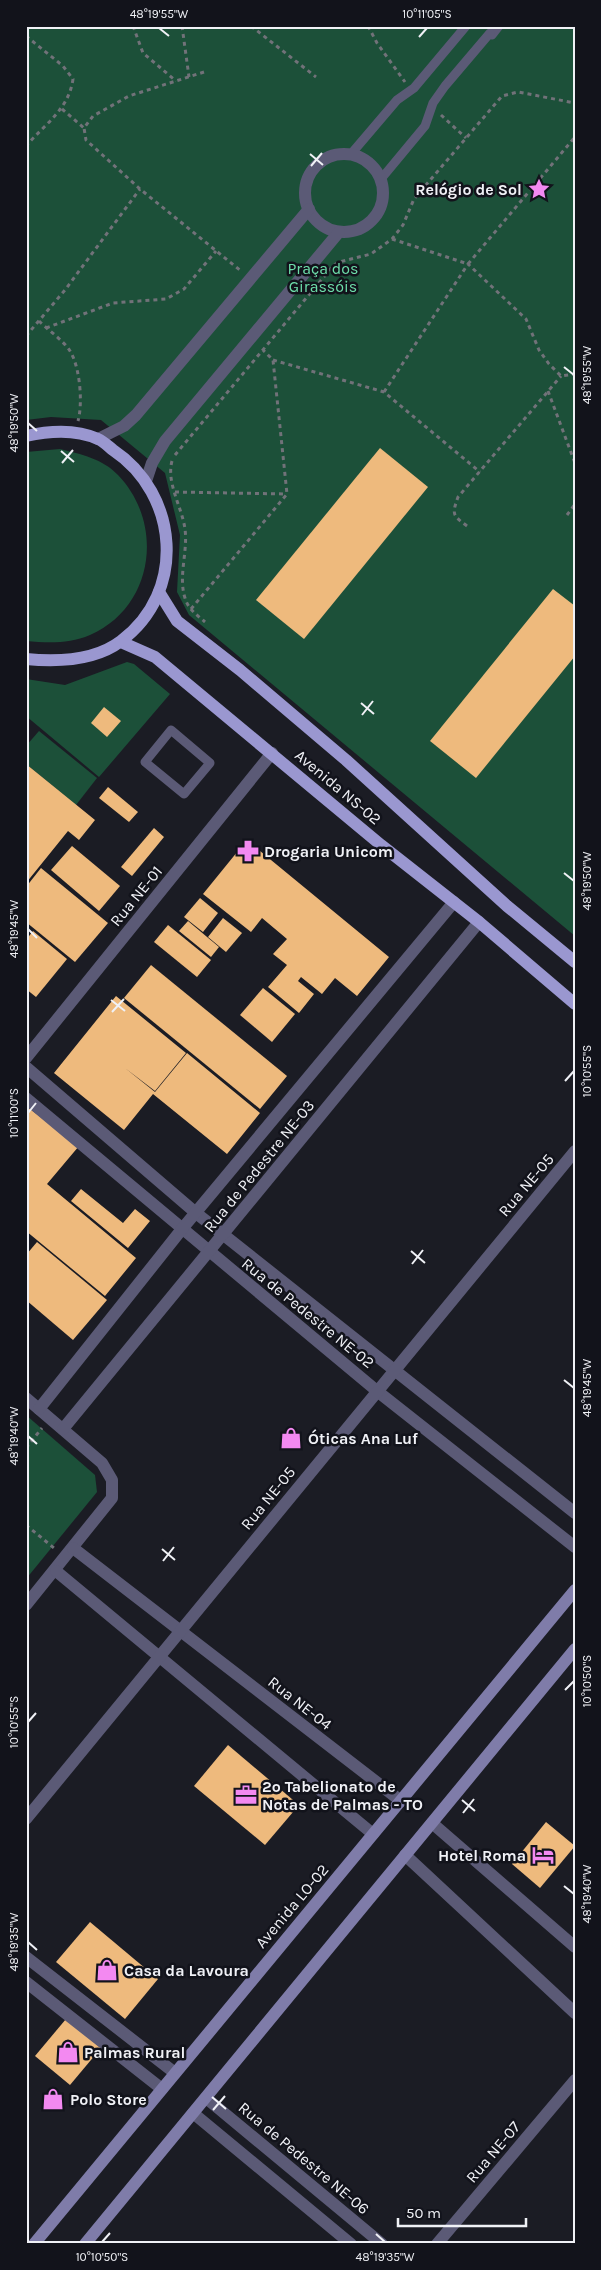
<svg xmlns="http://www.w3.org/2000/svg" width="601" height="2270" font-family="Karla,sans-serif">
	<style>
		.green { fill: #1c5039 }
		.building { fill: #eeba7d }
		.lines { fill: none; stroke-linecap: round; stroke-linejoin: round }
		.path { stroke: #717279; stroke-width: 3; stroke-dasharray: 4 4; stroke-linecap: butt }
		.lane { stroke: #5b5a76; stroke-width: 9 }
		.street { stroke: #5b5a76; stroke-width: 12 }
		.secondary { stroke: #7f7ca9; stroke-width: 12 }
		.primary { stroke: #9a97d0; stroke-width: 12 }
		.ticks { fill: none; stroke: #f0f1f6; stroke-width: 2 }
		.labels { text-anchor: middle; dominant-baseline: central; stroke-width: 5; stroke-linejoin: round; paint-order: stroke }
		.poi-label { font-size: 16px; font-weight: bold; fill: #f0f1f6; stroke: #12131b; text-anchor: start }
		.park-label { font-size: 16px; fill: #6edeaa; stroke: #12131b }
		.street-label { font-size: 16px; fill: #f0f1f6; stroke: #12131b }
		.neatline { fill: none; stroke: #f0f1f6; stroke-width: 2 }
		.ticks-label { font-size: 12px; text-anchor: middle; fill: #f0f1f6 }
	</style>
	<rect width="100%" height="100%" fill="#1b1c24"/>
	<!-- green -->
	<g class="green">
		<polygon points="26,26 575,26 575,936 189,615 177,592 180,535 165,473 101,420 51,417 26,420"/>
		<path d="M60,449C81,454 103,459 118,475C165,524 154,607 90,635C69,644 48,643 26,641V452Z"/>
		<polygon points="127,662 134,664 170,694 99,777 26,716 26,679 65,685"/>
		<polygon points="39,731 97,778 76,805 26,764 26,746"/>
		<polygon points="26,1415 95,1475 97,1492 26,1579"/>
	</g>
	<!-- building -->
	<g class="building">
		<polygon points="380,448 428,487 304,639 256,600"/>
		<polygon points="553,589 575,606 575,656 476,778 430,741"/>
		<polygon points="104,707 121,721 107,737 91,723"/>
		<polygon points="26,764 95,820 79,840 68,831 26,883"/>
		<polygon points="108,787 138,812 129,822 99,798"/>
		<polygon points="154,828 164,837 132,876 121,867"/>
		<polygon points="72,846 120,886 99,911 51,870"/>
		<polygon points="242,846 254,846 389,957 357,996 335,978 322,994 301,977 298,981 314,994 299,1013 268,987 287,965 273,954 287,939 262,918 251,932 203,894"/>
		<polygon points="41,868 108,923 75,962 26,922 26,887"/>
		<polygon points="200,898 218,913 203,932 184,917"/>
		<polygon points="223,918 242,933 226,952 208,937"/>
		<polygon points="188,921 219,947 211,957 179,931"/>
		<polygon points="168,925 211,960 197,977 154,942"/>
		<polygon points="33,931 67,959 36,997 26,989 26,940"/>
		<polygon points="151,965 287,1076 260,1109 124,998"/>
		<polygon points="263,988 295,1014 272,1042 240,1015"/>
		<polygon points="116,996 186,1053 155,1091 125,1068 155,1092 187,1053 260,1113 227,1154 153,1094 124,1130 54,1073"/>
		<polygon points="26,1106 79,1146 47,1184 136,1258 105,1296 26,1231"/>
		<polygon points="81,1189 123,1223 135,1209 150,1221 128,1248 71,1201"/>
		<polygon points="37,1242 107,1300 73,1340 26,1300 26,1255"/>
		<polygon points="228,1745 299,1805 265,1845 194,1786"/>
		<polygon points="546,1822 575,1846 540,1888 512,1864"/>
		<polygon points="90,1922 158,1979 125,2019 56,1962"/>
		<polygon points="66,2019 101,2048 70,2085 35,2056"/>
	</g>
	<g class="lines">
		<!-- path -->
		<g class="path">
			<polyline points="133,26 143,53 176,81"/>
			<polyline points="182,26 189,77"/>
			<polyline points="251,26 316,77"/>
			<polyline points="368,26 377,43 405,82"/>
			<path d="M26,36L63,66L73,79C69,109 45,124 26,146"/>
			<polyline points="204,72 129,96 93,116 84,128 86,140 140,189 241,271"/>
			<polyline points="62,109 84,128"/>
			<polyline points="441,115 466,138"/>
			<polyline points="392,239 468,264 575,137"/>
			<path d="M39,321C48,330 63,340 70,351C80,367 83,403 78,421"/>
			<polyline points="46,328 113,303 166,299 184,289 216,251"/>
			<polyline points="26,336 65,290 140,189"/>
			<polyline points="273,360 384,392 480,472"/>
			<polyline points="548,391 575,463"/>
			<polyline points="384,392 468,264 526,319 539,350 549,364 561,376 575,374"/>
			<polyline points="175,455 333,266 339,262 371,254 392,239 403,225 414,199 502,96 518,92 575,103"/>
			<path d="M172,461C166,483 182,507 185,529C188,552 178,576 185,598C188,609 197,615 205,622"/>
			<polyline points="175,492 287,494"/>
			<polyline points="567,515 575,504"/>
			<path d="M467,526C452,515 452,514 458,497L561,376"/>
			<polyline points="191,609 287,494 273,360 263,350"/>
			<polyline points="26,1448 42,1428"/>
			<polyline points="26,1525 54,1548"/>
		</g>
		<!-- lane -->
		<g class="lane">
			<polyline points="492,35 499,26"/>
			<polyline points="351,154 397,100 414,88 466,26"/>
			<polyline points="381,179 425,126 433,103 445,86 490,33"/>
			<polygon points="171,730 210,763 184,794 145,762"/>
		</g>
		<!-- street -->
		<g class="street">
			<circle cx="344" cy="193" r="39"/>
			<polyline points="98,439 124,426 136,415 309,209"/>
			<polyline points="146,481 152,463 165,441 339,232"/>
			<polyline points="26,1058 272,753"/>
			<polyline points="26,1067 196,1213 575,1513"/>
			<polyline points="26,1098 377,1391 575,1547"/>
			<polyline points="26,1398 102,1463 112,1480 112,1498 26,1605"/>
			<polyline points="39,1409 182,1229 454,902"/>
			<polyline points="63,1429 479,922"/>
			<polyline points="73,1548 401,1801"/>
			<polyline points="56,1571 373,1834"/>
			<polyline points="26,1819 575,1151"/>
			<polyline points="432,1823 575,1947"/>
			<polyline points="405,1855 575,2013"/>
			<polyline points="26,1957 175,2073"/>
			<polyline points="26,1982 162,2089"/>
			<polyline points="206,2098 382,2244"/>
			<polyline points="193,2113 351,2244"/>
			<polyline points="437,2244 575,2080"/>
		</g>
		<!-- secondary -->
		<g class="secondary">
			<polyline points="34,2244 575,1590"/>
			<polyline points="85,2244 575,1649"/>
		</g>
		<!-- primary -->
		<g class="primary">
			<path d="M26,436C48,431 76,429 98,439C103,441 108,446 113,450C179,494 187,592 121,641C95,661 57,662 26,659"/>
			<polyline points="159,592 177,621 240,670 346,760 507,906 575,962"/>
			<polyline points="121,642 155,657 381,845 479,922 575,1004"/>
		</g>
	</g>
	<!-- ticks -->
	<path class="ticks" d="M159,28L169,36M419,37L427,28M310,154L323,165M311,166L322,153M564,367L574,375M28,423L37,431M61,451L74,462M62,463L73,450M361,703L374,714M362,715L373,701M564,873L574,881M28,929L37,938M111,1000L125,1011M112,1012L124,999M565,1081L574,1071M28,1113L36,1103M411,1251L425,1263M412,1264L423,1250M564,1380L574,1388M28,1436L37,1444M162,1549L175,1560M163,1561L174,1547M565,1690L574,1681M28,1722L36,1713M462,1800L475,1811M463,1813L474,1799M564,1886L574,1894M28,1942L37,1950M212,2097L226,2109M213,2110L225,2096M376,2234L385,2242M102,2242L110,2233"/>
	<!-- icons -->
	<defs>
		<g id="sight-bare" transform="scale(1.725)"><path d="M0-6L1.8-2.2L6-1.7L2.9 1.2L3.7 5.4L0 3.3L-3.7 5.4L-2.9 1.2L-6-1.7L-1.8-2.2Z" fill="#f389f1" stroke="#12131b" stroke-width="2.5" paint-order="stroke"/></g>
		<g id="pharmacy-bare" transform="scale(1.725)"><path d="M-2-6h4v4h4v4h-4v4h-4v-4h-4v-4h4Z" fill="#f389f1" stroke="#12131b" stroke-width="2.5" paint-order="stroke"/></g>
		<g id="shop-bare" transform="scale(1.725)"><path d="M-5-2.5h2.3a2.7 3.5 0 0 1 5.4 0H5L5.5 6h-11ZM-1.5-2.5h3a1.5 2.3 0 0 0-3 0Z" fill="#f389f1" stroke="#12131b" stroke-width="2.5" paint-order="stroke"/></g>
		<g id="office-bare" transform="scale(1.725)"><path d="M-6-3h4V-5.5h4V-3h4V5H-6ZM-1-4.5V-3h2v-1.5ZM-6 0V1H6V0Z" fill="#f389f1" stroke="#12131b" stroke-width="2.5" paint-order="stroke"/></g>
		<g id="hotel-bare" transform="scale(1.725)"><path d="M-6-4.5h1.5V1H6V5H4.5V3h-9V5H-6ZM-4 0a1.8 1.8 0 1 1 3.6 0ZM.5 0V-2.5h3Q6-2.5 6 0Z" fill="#f389f1" stroke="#12131b" stroke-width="2.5" paint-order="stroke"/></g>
	</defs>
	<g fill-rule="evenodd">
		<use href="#sight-bare" x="539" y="189"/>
		<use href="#pharmacy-bare" x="248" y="851"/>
		<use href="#shop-bare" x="291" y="1438"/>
		<use href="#office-bare" x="246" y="1795"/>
		<use href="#hotel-bare" x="543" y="1855"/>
		<use href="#shop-bare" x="107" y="1970"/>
		<use href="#shop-bare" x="68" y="2052"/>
		<use href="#shop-bare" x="53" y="2099"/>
	</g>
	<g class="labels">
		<!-- poi labels -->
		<g class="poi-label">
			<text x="522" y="189" text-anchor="end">Relógio de Sol</text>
			<text x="264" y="851">Drogaria Unicom</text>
			<text x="308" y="1438">Óticas Ana Luf</text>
			<text x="262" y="1786">2º Tabelionato de<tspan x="262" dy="18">Notas de Palmas - TO</tspan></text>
			<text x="526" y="1855" text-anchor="end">Hotel Roma</text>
			<text x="124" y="1970">Casa da Lavoura</text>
			<text x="84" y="2052">Palmas Rural</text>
			<text x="70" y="2099">Polo Store</text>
		</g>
		<!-- park labels -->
		<g class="park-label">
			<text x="323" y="268">Praça dos<tspan x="323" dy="18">Girassóis</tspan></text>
		</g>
		<!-- street labels -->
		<g class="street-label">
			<text transform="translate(338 787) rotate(40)">Avenida NS-02</text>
			<text transform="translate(136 896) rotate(-51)">Rua NE-01</text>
			<text transform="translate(259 1166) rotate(-51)">Rua de Pedestre NE-03</text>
			<text transform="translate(526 1185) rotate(-50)">Rua NE-05</text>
			<text transform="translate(308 1313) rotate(39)">Rua de Pedestre NE-02</text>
			<text transform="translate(268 1498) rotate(-51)">Rua NE-05</text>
			<text transform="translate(300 1703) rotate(38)">Rua NE-04</text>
			<text transform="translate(292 1906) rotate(-50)">Avenida LO-02</text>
			<text transform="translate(493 2152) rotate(-50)">Rua NE-07</text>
			<text transform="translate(304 2158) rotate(40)">Rua de Pedestre NE-06</text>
		</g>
	</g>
	<!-- border -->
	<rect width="601" height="2270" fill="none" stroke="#12131b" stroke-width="55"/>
	<!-- scale -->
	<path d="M398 2218v8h128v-8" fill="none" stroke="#f0f1f6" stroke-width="2.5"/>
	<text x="406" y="2218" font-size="15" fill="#f0f1f6" stroke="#12131b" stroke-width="4" paint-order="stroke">50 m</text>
	<rect x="28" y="28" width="546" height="2214" class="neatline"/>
	<g class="ticks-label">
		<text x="159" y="18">48°19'55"W</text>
		<text x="427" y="18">10°11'05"S</text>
		<text transform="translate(587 375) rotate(-90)" y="4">48°19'55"W</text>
		<text transform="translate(14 423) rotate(-90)" y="4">48°19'50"W</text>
		<text transform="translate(587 881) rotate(-90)" y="4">48°19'50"W</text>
		<text transform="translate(14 929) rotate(-90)" y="4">48°19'45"W</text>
		<text transform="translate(587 1071) rotate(-90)" y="4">10°10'55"S</text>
		<text transform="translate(14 1113) rotate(-90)" y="4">10°11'00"S</text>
		<text transform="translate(587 1388) rotate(-90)" y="4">48°19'45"W</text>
		<text transform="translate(14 1436) rotate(-90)" y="4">48°19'40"W</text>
		<text transform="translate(587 1681) rotate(-90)" y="4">10°10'50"S</text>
		<text transform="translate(14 1722) rotate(-90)" y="4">10°10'55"S</text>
		<text transform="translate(587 1894) rotate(-90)" y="4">48°19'40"W</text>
		<text transform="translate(14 1942) rotate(-90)" y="4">48°19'35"W</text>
		<text x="102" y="2261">10°10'50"S</text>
		<text x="385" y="2261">48°19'35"W</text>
	</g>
</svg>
